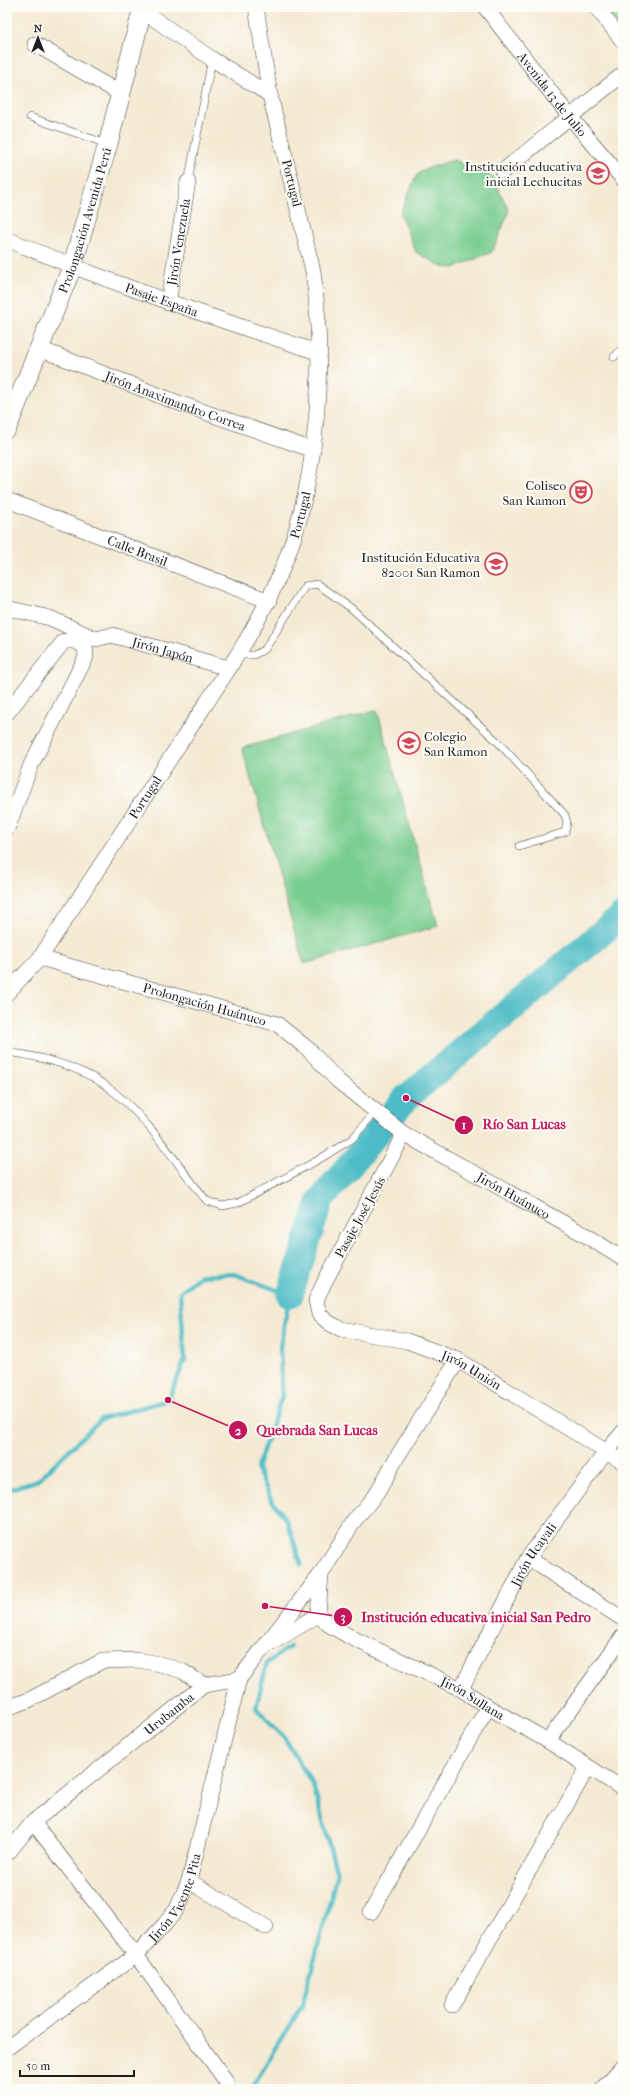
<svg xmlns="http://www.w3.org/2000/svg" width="630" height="2096" font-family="'IM FELL French Canon',serif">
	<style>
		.green { fill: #79cd90; stroke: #4a7456 }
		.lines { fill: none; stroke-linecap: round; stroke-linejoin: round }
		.stream { stroke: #4ebcc6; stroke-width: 4.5 }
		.river { stroke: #4ebcc6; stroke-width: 27 }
		.service-casing { stroke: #3c3b37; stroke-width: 8 }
		.minor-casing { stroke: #3c3b37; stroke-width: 16 }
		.tertiary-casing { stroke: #3c3b37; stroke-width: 20 }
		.service { stroke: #fff; stroke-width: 7 }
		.minor { stroke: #fff; stroke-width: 15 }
		.tertiary { stroke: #fff; stroke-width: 19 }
		.labels { text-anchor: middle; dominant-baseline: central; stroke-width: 4; stroke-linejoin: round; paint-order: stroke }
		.street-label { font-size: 13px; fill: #1c1c1c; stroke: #fdfcf7 }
		.poi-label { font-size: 13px; fill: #1c1c1c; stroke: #fdfcf7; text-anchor: end }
		.leader { fill: none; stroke: #c2185b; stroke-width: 1.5 }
		.callout-dot { fill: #c2185b; stroke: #fdfcf7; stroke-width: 1.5 }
		.mark-label { font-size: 12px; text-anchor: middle; font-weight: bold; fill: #fff }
		.callout-label { font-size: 14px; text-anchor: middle; font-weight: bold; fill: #c2185b; stroke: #fdfcf7; stroke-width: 4; stroke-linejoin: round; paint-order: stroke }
	</style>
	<rect width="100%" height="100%" fill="#fdfcf7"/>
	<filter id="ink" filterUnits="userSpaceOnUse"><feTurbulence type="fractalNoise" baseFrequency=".025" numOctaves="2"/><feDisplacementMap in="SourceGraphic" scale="8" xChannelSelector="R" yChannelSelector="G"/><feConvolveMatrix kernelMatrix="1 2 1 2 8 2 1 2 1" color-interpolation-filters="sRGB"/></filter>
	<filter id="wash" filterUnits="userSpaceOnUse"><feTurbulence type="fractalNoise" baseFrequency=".012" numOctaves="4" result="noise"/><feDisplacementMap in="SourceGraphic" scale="16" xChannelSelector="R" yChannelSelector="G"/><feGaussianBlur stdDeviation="0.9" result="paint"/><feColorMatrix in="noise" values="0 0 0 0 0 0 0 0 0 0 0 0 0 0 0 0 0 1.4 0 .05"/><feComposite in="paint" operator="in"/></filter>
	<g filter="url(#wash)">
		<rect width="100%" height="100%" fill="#f4e9d2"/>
		<!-- green -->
		<g class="green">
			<polygon points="603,7 623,7 623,32"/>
			<polygon points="454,160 492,176 508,209 508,214 492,252 454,268 443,267 416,252 400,214 416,176 423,170"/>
			<polygon points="377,710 438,926 304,964 242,748"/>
		</g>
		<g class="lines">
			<!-- stream -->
			<g class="stream">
				<polyline points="7,1490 38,1480 101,1419 168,1400 185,1360 180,1292 200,1276 234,1274 290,1295 280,1347 282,1396 257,1468 271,1499 287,1521 301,1564"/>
				<polyline points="251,2089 302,2006 337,1874 313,1785 284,1737 256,1708 267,1663 289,1647"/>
			</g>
			<!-- river -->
			<polyline class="river" points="290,1295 320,1201 406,1098 623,915"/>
		</g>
	</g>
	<g filter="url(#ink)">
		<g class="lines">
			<!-- service casing -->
			<g class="service-casing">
				<g id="service">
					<polyline points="30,117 107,144"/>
					<polyline points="188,182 212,59"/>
					<polyline points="614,357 623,348"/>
					<polyline points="239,655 254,655 265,649 305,586 317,584 351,608 498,742 565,815 567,823 565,832 519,846"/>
					<path d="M7,1052C44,1057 85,1067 114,1092C151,1122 177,1165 207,1201L222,1206L238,1203L318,1160L352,1139L375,1112"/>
				</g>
			</g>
			<!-- minor casing -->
			<g class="minor-casing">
				<g id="minor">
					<path id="s1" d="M485,7L570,117L623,179"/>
					<polyline points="596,7 623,41"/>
					<polyline points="143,11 212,59 270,95"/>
					<polyline points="35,44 121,94"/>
					<polyline points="503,171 623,74"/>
					<path id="s2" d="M7,239C109,283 214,318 320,353"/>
					<path id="s3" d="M168,303L188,182"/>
					<path id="s4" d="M40,349L176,402L313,450"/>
					<path id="s5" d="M7,500L269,601"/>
					<path id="s6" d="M7,608L50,618L96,639L112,635L228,668"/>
					<polyline points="7,713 64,641 74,641 85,646 86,657 31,765 7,829"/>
					<path id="s7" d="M40,958L277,1024L308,1049L338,1081L404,1134L585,1235L623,1259"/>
					<path id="s8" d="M7,993L40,958C88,884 136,810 184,737C223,677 263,622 288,554C319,471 325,359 313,271L270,95L256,7"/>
					<path id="s9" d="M404,1134L324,1283L316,1300L319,1314L329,1323L341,1329L407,1341L458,1360L623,1462"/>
					<polyline points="528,1558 623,1619"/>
					<path id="s10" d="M318,1615L328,1624L352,1638L461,1689L488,1707L548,1741L623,1789"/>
					<polyline points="270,1644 318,1615 321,1574"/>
					<path id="s11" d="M461,1689L528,1558L606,1452L623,1432"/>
					<polyline points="7,1708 29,1700 102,1661 138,1660 160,1664 182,1671 204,1685"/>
					<polyline points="548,1741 623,1636"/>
					<polyline points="33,1822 136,1955 226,2081"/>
					<path id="s12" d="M7,1854L33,1822L204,1685L239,1679L321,1574L354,1521L377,1493L397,1457L458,1360"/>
					<polyline points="189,1881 266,1927"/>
					<polyline points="371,1912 488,1707"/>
					<polyline points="452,2005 588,1767"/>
					<path id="s13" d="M7,2048L136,1955L164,1925L177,1909L189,1881L239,1679"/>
				</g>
			</g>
			<!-- tertiary casing -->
			<g class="tertiary-casing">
				<g id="tertiary">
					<path id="s14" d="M7,428L72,267L108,144L143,7"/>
					<polyline points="605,2089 623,2069"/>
				</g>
			</g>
			<!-- service -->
			<use href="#service" class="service"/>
			<!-- minor -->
			<use href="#minor" class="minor"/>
			<!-- tertiary -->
			<use href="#tertiary" class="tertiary"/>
		</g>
	</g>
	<!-- icons -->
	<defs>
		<g id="school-ring" transform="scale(1.15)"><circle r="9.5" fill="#fdfcf7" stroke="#d1495b" stroke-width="1.5"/><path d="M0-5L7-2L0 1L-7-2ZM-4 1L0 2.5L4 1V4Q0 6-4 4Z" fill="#d1495b"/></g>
		<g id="theatre-ring" transform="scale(1.15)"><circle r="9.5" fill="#fdfcf7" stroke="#d1495b" stroke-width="1.5"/><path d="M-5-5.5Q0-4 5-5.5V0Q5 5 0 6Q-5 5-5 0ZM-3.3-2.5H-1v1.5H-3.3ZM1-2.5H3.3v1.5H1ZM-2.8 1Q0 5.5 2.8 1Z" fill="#d1495b"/></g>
		<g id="university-ring" transform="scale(1.15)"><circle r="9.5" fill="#fdfcf7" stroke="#d1495b" stroke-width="1.5"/><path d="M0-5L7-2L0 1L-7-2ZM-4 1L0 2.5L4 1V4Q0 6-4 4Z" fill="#d1495b"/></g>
	</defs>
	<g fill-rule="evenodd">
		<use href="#school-ring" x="598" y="173"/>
		<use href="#theatre-ring" x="581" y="492"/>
		<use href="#school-ring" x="496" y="564"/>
		<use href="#university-ring" x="409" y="743"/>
	</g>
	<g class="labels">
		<!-- street labels -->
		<g class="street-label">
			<text stroke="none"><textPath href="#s1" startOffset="110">Avenida 13 de Julio</textPath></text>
			<text transform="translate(292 183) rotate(76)">Portugal</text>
			<text stroke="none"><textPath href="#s14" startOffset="222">Prolongación Avenida Perú</textPath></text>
			<text stroke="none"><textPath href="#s3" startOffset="62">Jirón Venezuela</textPath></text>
			<text stroke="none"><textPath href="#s2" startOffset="166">Pasaje España</textPath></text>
			<text stroke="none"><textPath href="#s4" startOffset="145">Jirón Anaximandro Correa</textPath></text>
			<text stroke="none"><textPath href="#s8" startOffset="564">Portugal</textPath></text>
			<text stroke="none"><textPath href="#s5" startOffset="140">Calle Brasil</textPath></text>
			<text stroke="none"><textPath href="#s6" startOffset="164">Jirón Japón</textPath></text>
			<text stroke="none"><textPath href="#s8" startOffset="240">Portugal</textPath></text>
			<text stroke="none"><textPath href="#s7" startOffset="171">Prolongación Huánuco</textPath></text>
			<text stroke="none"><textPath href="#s7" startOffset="540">Jirón Huánuco</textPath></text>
			<text transform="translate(360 1217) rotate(-61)">Pasaje José Jesús</text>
			<text stroke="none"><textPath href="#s9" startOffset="367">Jirón Unión</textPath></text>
			<text stroke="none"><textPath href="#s11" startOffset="153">Jirón Ucayali</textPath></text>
			<text stroke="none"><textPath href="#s10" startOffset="176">Jirón Sullana</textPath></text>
			<text stroke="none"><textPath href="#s12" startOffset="215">Urubamba</textPath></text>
			<text stroke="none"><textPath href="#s13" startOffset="230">Jirón Vicente Pita</textPath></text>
		</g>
		<!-- poi labels -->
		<g class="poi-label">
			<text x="582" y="166">Institución educativa<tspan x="582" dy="15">inicial Lechucitas</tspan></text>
			<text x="566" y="485">Coliseo<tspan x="566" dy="15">San Ramon</tspan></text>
			<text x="480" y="557">Institución Educativa<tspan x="480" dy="15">82001 San Ramon</tspan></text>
			<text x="424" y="736" text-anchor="start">Colegio<tspan x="424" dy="15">San Ramon</tspan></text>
		</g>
	</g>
	<!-- callouts -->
	<path class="leader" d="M406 1098L464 1125M168 1400L238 1430M265 1606L343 1617"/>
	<g class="callout-dot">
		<circle cx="406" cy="1098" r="4"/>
		<circle cx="168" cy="1400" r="4"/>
		<circle cx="265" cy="1606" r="4"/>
		<circle cx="464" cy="1125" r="10"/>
		<circle cx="238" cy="1430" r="10"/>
		<circle cx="343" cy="1617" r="10"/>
	</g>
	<g class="mark-label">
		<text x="464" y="1129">1</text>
		<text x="238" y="1435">2</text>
		<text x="343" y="1621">3</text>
	</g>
	<g class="callout-label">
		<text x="524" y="1129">Río San Lucas</text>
		<text x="317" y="1435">Quebrada San Lucas</text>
		<text x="476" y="1622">Institución educativa inicial San Pedro</text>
	</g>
	<!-- margin -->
	<rect width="630" height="2096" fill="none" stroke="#fdfcf7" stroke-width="24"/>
	<!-- north arrow -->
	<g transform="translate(38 38)" stroke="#fdfcf7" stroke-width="3" paint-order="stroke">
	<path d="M0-3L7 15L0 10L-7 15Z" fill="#1c1c1c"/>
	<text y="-6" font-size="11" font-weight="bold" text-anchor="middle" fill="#1c1c1c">N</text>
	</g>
	<!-- scale -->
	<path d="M20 2070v6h114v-6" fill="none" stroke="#1c1c1c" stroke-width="2"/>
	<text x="26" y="2070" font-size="12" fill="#1c1c1c" stroke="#fdfcf7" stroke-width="3" paint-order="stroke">50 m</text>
</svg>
